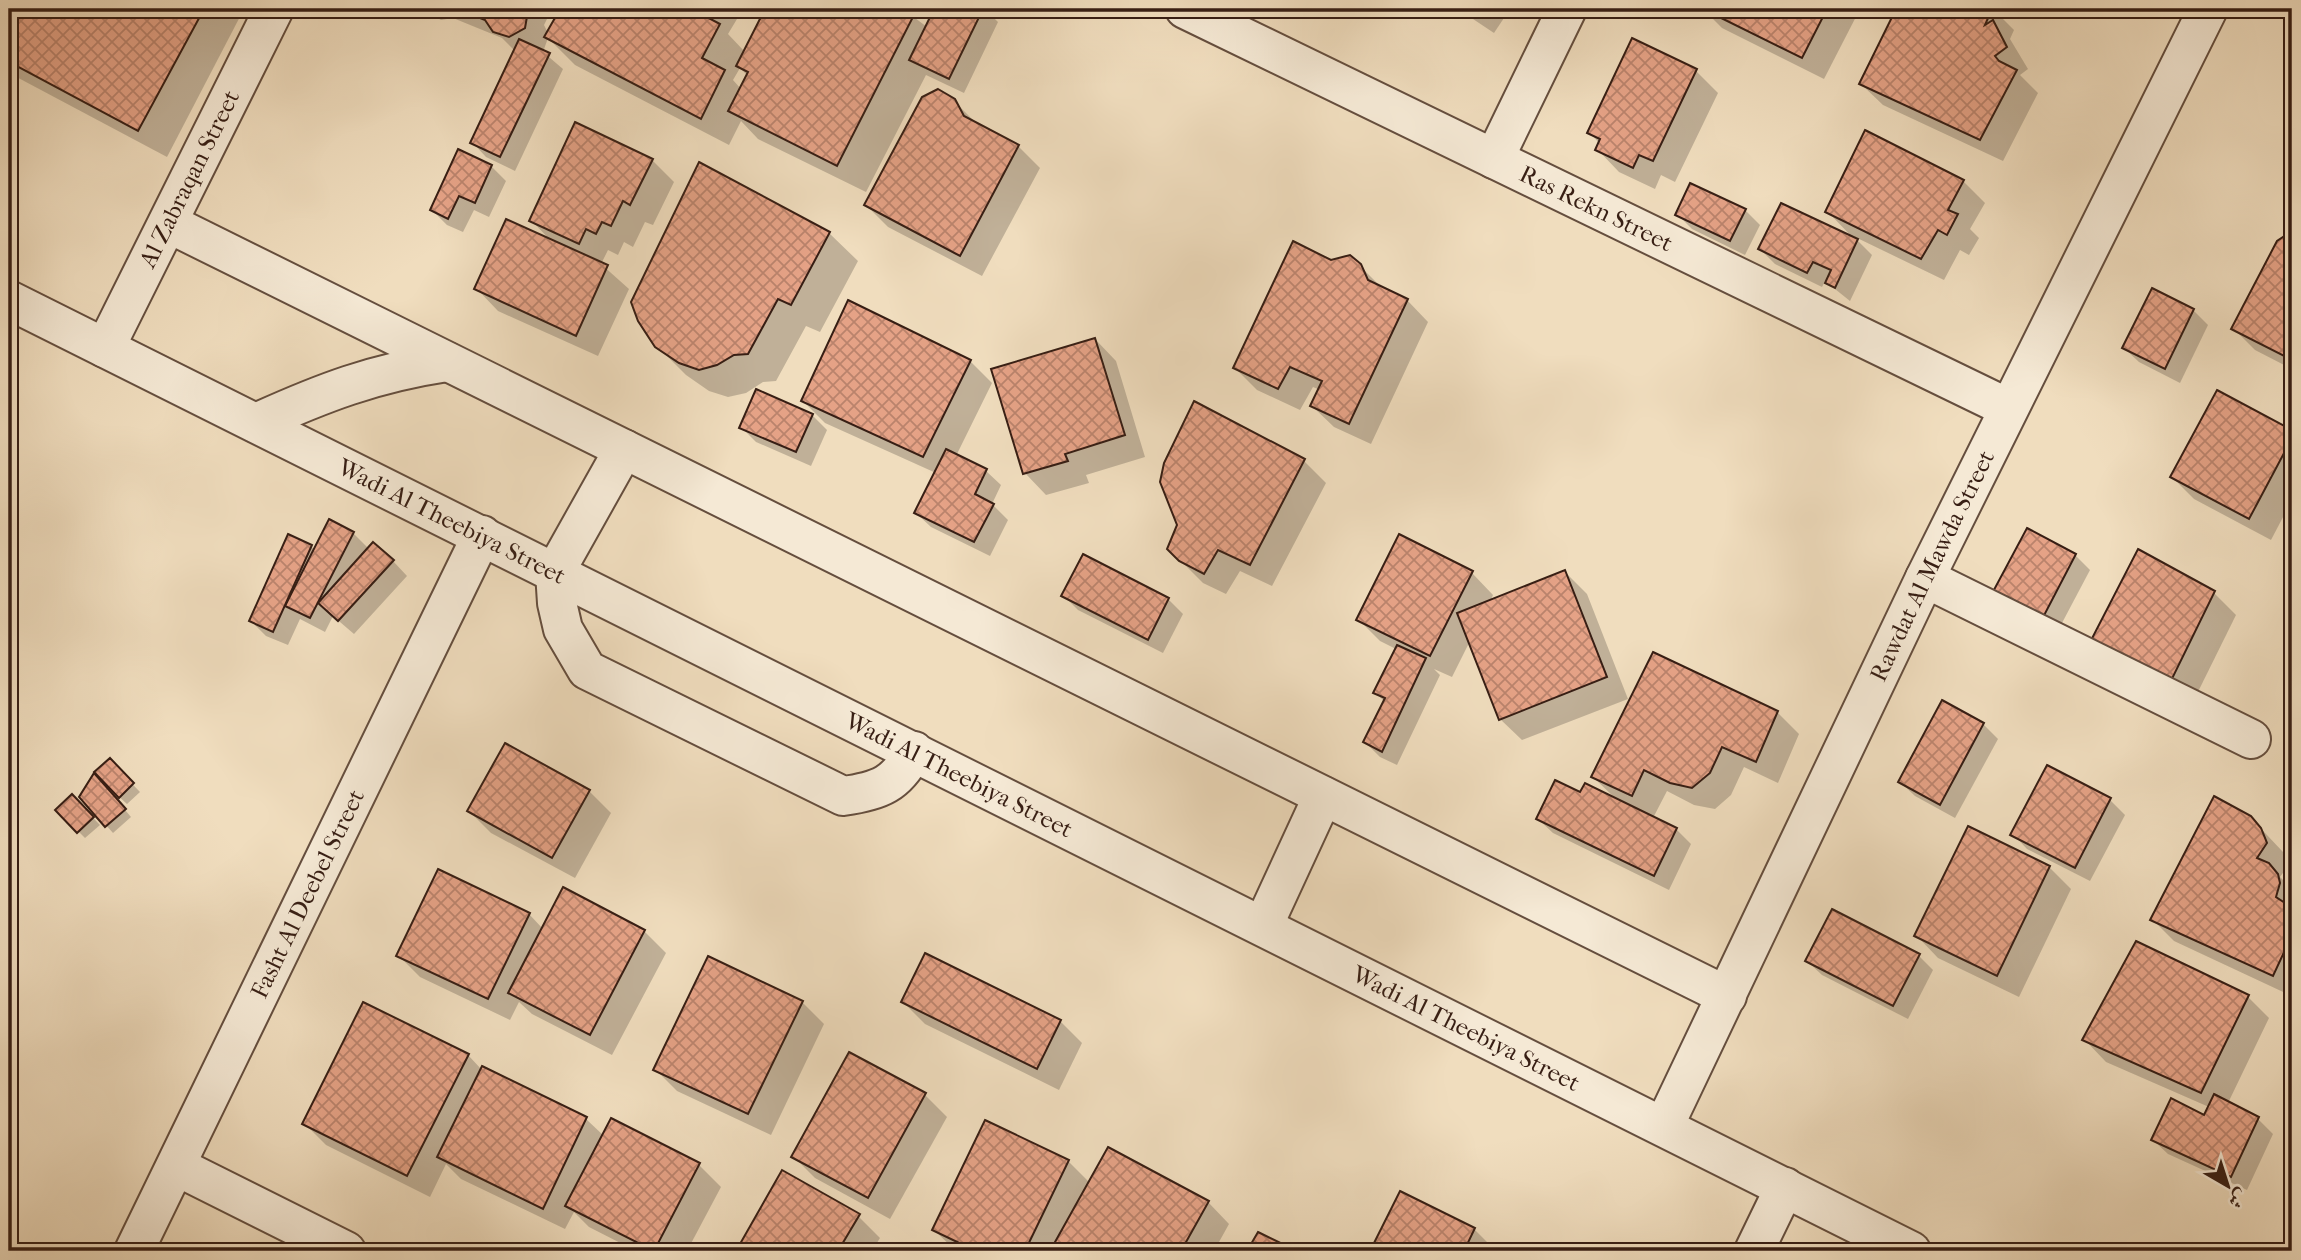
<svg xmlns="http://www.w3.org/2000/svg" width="2301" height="1260" font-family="'IM FELL French Canon',Amiri,serif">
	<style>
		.shadow { fill: #0003; fill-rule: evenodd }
		.building { fill: url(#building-cross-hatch); stroke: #371e14; stroke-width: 2 }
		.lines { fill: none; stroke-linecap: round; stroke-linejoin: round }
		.minor-casing { stroke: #654e3e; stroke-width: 42 }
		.minor { stroke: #f5e9d5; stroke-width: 38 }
		.labels { text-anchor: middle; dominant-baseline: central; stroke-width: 5; stroke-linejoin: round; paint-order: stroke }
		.street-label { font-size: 24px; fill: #371e14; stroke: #f5e9d5 }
	</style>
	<defs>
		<pattern id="building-cross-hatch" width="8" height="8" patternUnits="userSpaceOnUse" patternTransform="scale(1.75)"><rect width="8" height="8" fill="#e5a286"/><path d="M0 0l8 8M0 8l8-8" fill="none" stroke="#ba836c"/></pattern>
	</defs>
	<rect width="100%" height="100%" fill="#f0ddbe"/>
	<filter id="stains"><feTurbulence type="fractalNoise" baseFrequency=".00286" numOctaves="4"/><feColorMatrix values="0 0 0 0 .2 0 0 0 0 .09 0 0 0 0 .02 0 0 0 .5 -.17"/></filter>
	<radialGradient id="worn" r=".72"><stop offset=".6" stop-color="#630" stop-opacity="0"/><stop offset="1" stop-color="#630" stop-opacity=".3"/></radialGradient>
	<!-- shadow -->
	<g class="shadow">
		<polygon points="9,9 244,9 167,157 9,73"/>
		<path d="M422,9H552L544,25L548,33L562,9H735L737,19L728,34L745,52L767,9H903L927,27L936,9H985L998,22L964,93L926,75L866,192L758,139L741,121L729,145L575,65L548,38L543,52L563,69L515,171L486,157L472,142L515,51L502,38L453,18L441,20ZM740,68L748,76L741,89L733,80Z"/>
		<polygon points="1458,9 1510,9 1494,33"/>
		<polygon points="1703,9 1860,9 1824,79 1722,28"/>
		<polygon points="1898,9 1993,9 2014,30 2010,39 2028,69 2020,75 2038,93 2003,161 1883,105 1861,84"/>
		<polygon points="1633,41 1696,71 1718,93 1675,182 1661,175 1655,189 1619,172 1598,150 1600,144 1589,132"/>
		<polygon points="954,101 976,123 1018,146 1040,168 982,276 888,227 866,205"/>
		<polygon points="652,160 674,182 653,225 645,222 633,247 624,242 618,255 608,250 601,264 629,289 598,356 498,311 477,289 552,242 531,220"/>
		<polygon points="700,164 829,233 858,261 820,332 806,326 776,381 763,382 746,393 728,397 709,391 686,375 657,346"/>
		<polygon points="491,166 506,181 489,217 474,210 463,232 447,225 432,210"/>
		<polygon points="1963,181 1985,203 1970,229 1979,238 1969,255 1960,250 1944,280 1853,236 1872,255 1850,301 1825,281 1822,287 1775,264 1760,249 1854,239 1828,212"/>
		<polygon points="1745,210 1760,225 1745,255 1692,229 1677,214"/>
		<polygon points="2292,233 2292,369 2255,350 2233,328 2279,242"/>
		<polygon points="1331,262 1360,266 1383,289 1407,300 1428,322 1371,444 1334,427 1312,406 1320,390 1313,387 1300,410 1257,390 1235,368"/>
		<polygon points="2193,310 2208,325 2180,383 2139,362 2124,348"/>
		<polygon points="1095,339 1116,361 1145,457 1086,475 1089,483 1046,495 1025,473"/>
		<polygon points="970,361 992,383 956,456 986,471 1001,485 992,504 1008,520 990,556 931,527 916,513 936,473 825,423 803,401"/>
		<polygon points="2218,392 2292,432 2292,500 2271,540 2194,499 2172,477"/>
		<polygon points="1194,403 1304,461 1326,483 1272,586 1240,571 1226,594 1203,583 1169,549 1179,525"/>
		<polygon points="812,415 827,430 811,466 756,442 741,427"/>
		<polygon points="2027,530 2075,555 2090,570 2053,640 2005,615"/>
		<polygon points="353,533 369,549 393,561 407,576 354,634 333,616 325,632 300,619 288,645 266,636 251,621 311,546 315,551"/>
		<polygon points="2139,552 2214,593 2236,615 2188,712 2110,672"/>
		<polygon points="1565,572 1587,594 1628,699 1522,740 1500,719 1470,641 1452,677 1434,669 1440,675 1397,765 1380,757 1365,742 1385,702 1375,692 1396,649 1380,641 1358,619 1472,573 1493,595 1490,602"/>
		<polygon points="1063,595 1168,599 1183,614 1163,653 1078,610"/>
		<polygon points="1777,712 1799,734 1778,783 1744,767 1731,795 1715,809 1694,805 1667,791 1653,818 1676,829 1691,844 1669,890 1553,833 1538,819 1581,795 1616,799 1593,777"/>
		<polygon points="1983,724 1998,739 1955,818 1915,796 1900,782"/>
		<polygon points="110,761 140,792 127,804 105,784 104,785 131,817 113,833 81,797 95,774"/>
		<polygon points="589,791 611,813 575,878 491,833 469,811"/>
		<polygon points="72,796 100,825 85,838 57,810"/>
		<polygon points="2110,800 2125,815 2090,881 2027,849 2013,834"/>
		<polygon points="2250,817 2283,852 2288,866 2280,877 2292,889 2292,996 2174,941 2152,919"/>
		<polygon points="2049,867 2071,889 2019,997 1938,958 1917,936"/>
		<polygon points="529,914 543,929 644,931 666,953 612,1055 532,1014 519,1002 510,1020 420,977 398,955"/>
		<polygon points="1919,956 1933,970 1908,1019 1822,975 1807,961"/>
		<polygon points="2248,997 2269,1018 2228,1103 2258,1119 2273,1134 2247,1190 2168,1154 2153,1140 2205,1117 2209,1107 2106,1062 2085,1040"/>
		<polygon points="802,1002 824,1024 771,1135 677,1091 655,1069"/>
		<polygon points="903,1002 1060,1021 1082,1043 1059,1090 925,1024"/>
		<polygon points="468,1055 482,1070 586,1119 604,1136 699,1165 721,1187 687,1251 636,1251 589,1227 574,1212 565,1229 461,1179 446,1164 430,1197 326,1145 304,1123"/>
		<polygon points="925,1095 947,1117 890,1219 815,1178 793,1156"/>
		<polygon points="1068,1161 1090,1183 1208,1202 1229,1224 1214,1251 956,1251 934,1230"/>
		<polygon points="783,1173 858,1216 880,1238 872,1251 738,1251"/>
		<polygon points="1400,1193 1474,1229 1489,1244 1486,1251 1372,1251"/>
	</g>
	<!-- building -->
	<g class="building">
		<polygon points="9,9 204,9 138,131 9,62"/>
		<polygon points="458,9 527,9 528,11 525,28 509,37 493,32 485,20"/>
		<polygon points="560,9 699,9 697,12 720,24 702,58 725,70 701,119 544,37"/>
		<polygon points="765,9 907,9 915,13 837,166 728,111 748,72 736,66"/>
		<polygon points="934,9 983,9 949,79 909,60"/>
		<polygon points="1703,9 1827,9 1802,58"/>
		<polygon points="1896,9 1992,9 1985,25 1993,20 2007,47 1995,56 1999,61 2017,70 1980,140 1859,84"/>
		<polygon points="1632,38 1697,69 1653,161 1639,155 1633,168 1595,150 1600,139 1587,133"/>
		<polygon points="519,39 550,53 500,157 470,143"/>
		<polygon points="938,89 955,99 964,116 1019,145 960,256 864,205 922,97"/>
		<polygon points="575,122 653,159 630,205 623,201 611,226 602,222 596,234 586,229 579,244 529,221"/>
		<polygon points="1865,130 1964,180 1948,210 1958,214 1947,235 1938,230 1921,259 1825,212"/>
		<polygon points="458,149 492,165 475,203 459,196 448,219 430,210"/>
		<polygon points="699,162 830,232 791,305 778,299 748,354 734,355 717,365 699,370 679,363 655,347 638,321 631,302"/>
		<polygon points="1690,183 1746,209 1730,241 1675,215"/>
		<polygon points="1781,203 1858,239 1835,288 1825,283 1831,270 1813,262 1807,273 1758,249"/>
		<polygon points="506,219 608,265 576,336 474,289"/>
		<polygon points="2292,231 2292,360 2231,329 2277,241"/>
		<polygon points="1293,241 1331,260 1350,255 1361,264 1368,280 1408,299 1349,424 1310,406 1322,381 1290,367 1278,389 1233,368"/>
		<polygon points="2152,288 2194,309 2165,369 2122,348"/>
		<polygon points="848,300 971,360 923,457 801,401"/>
		<polygon points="1095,338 1125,435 1065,454 1068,461 1023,474 991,369"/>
		<polygon points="756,389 813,414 796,452 739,428"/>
		<polygon points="2217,390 2292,430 2292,438 2249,519 2170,477"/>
		<polygon points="1194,401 1305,459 1250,565 1218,550 1204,574 1179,561 1167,549 1177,525 1160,482 1164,463"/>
		<polygon points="946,449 987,469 975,494 994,504 974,542 914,513"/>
		<polygon points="329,519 354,532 310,618 285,606"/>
		<polygon points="2027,528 2076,554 2038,627 1988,601"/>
		<polygon points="288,534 312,545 273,632 249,621"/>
		<polygon points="1399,534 1473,571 1430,656 1356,620"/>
		<polygon points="373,542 394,560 338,621 318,603"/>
		<polygon points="2138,549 2215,591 2166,691 2086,650"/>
		<polygon points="1083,554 1169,598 1148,640 1061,596"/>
		<polygon points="1565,570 1607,677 1499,720 1457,613"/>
		<polygon points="1397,645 1426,658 1382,752 1363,742 1385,698 1373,693"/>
		<polygon points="1653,652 1778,711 1756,762 1722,747 1710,773 1692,788 1670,783 1644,770 1632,796 1591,777"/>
		<polygon points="1942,700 1984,723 1940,805 1898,782"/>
		<polygon points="505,743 590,790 552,858 467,811"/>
		<polygon points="110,758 134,783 119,798 94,772"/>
		<polygon points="2047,765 2111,798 2075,868 2010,835"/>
		<polygon points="94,773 126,809 105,827 79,797"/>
		<polygon points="1555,780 1580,792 1585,783 1677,828 1654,876 1536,819"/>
		<polygon points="72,794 94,817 77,833 55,810"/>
		<polygon points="2214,796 2251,816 2261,828 2267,843 2257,858 2269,863 2278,874 2280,883 2276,897 2285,903 2286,922 2292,925 2292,935 2273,976 2150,920"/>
		<polygon points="1968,826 2050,866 1997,976 1914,936"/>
		<polygon points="438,869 530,913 488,999 396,956"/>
		<polygon points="563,887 645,930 590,1035 508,993"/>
		<polygon points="1832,909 1920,954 1893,1006 1805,961"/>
		<polygon points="2136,941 2249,995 2201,1093 2082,1040"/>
		<polygon points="925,953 1061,1020 1037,1069 901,1002"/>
		<polygon points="708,956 803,1001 748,1114 653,1070"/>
		<polygon points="363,1002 469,1054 407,1176 302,1124"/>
		<polygon points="849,1052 926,1093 868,1198 791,1157"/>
		<polygon points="482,1066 587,1117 543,1209 437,1157"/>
		<polygon points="2214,1094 2259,1117 2231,1177 2151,1140 2171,1098 2204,1115"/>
		<polygon points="611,1118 700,1163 654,1251 565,1206"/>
		<polygon points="985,1120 1069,1160 1025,1251 976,1251 932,1230"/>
		<polygon points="1108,1147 1209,1201 1181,1251 1050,1251"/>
		<polygon points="782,1170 860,1214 838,1251 736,1251"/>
		<polygon points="1400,1191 1475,1228 1464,1251 1370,1251"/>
		<polygon points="1258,1232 1297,1251 1247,1251"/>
	</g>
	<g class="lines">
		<!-- minor casing -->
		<g class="minor-casing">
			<g id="minor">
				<path id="s1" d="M1185,9L2008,408"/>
				<polyline points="1494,159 1567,9"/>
				<polyline points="168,223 1727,996"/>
				<path id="s2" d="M9,300L1911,1251"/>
				<path id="s3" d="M105,348L274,9"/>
				<path d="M256,423C322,393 374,373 447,362"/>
				<path d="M624,449L555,572L557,603L563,629L587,670L843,796C880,791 897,784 914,751"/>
				<polyline points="1925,578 2251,739"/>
				<polyline points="1263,926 1323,796"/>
				<path id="s4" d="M1664,1126L1925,578L2208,9"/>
				<polyline points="176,1166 346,1251"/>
				<path id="s5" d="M134,1251L482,535"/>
				<polyline points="1754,1251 1785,1187"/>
			</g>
		</g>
		<!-- minor -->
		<use href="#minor" class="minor"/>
	</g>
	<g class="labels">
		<!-- street labels -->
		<g class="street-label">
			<text stroke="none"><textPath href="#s3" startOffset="189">Al Zabraqan Street</textPath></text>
			<text stroke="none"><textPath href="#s1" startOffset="457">Ras Rekn Street</textPath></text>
			<text stroke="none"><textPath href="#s2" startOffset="495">Wadi Al Theebiya Street</textPath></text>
			<text stroke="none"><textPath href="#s4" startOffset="621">Rawdat Al Mawda Street</textPath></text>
			<text stroke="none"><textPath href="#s2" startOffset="1062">Wadi Al Theebiya Street</textPath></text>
			<text stroke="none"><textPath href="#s5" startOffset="397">Fasht Al Deebel Street</textPath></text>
			<text stroke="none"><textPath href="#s2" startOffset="1629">Wadi Al Theebiya Street</textPath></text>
		</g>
	</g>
	<!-- margin -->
	<rect width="2301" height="1260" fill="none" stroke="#f0ddbe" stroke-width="35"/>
	<rect x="10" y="10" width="2280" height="1239" fill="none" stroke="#371e14" stroke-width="3.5"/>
	<rect x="18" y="18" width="2266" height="1225" fill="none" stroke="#371e14" stroke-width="2"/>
	<!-- north arrow -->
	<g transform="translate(2228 1186) rotate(141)" stroke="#f5e9d5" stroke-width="5" paint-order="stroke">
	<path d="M0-5L12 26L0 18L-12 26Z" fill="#371e14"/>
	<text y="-10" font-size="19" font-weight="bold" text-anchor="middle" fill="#371e14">ش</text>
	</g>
	<rect width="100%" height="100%" filter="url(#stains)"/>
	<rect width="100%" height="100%" fill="url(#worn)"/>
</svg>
